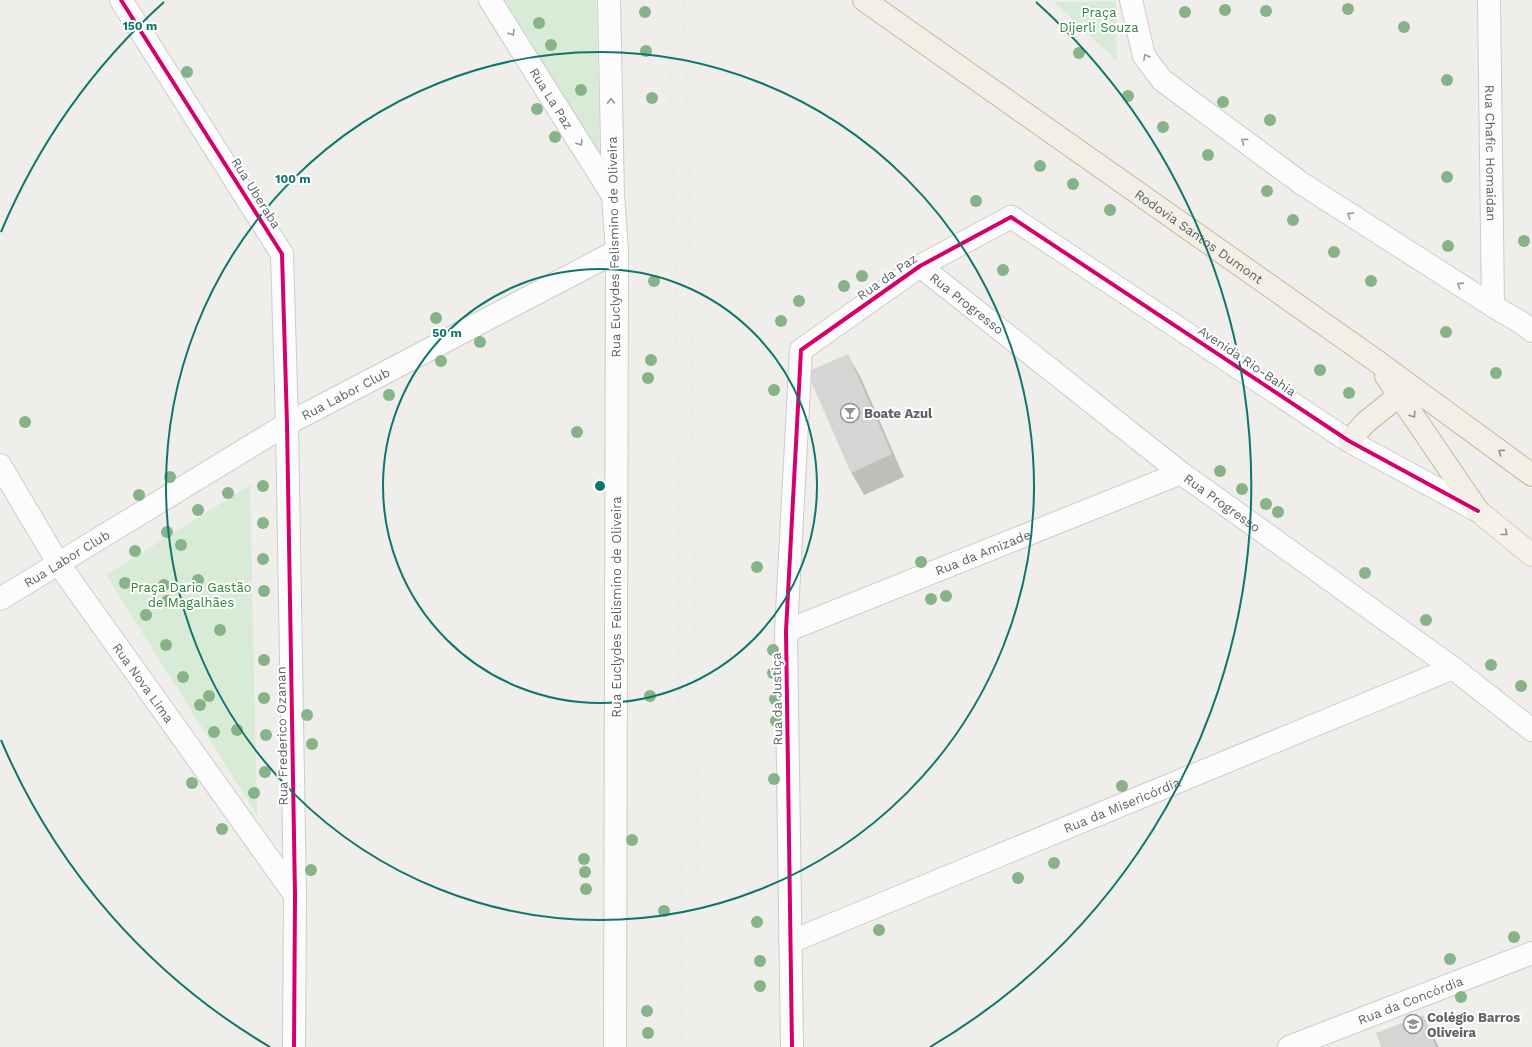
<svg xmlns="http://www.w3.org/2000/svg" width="1532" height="1047" font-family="'Work Sans',sans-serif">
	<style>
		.green { fill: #d8ebd6 }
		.shadow { fill: #0003 }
		.building { fill: #d6d5d3 }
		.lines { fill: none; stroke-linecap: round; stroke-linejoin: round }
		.minor-casing { stroke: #cbcccc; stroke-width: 24 }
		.tertiary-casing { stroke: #cbcccc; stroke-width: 24 }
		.primary-casing { stroke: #d7ceb8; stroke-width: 24 }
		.trunk-casing { stroke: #c8b996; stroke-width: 24 }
		.minor { stroke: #fdfcfc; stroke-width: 22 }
		.tertiary { stroke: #fdfcfc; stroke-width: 22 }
		.primary { stroke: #f4f2e9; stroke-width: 22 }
		.trunk { stroke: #f2f0e6; stroke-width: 22 }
		.rail { stroke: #e4e4e4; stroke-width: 3; stroke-dasharray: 1 5; stroke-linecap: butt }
		.cycleway-casing { stroke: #fff; stroke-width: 6 }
		.cycleway { stroke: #d6006c; stroke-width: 4 }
		.tree { fill: #88b388 }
		.oneway { stroke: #96999c }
		.oneway2 { stroke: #929494 }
		.oneway3 { stroke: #939595 }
		.ring { fill: none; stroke: #0f766e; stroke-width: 2 }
		.labels { text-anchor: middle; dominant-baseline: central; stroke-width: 4; stroke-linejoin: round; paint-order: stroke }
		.park-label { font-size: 13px; fill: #348238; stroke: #fff }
		.street-label { font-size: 13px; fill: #5f6368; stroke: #fff }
		.poi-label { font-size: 13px; font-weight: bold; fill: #5f6368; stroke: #fff; text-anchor: start }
		.centre { fill: #0f766e; stroke: #fff; stroke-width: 2 }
		.ring-label { font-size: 12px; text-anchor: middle; font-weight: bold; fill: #0f766e; stroke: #fff; stroke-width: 4; stroke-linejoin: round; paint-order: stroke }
	</style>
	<rect width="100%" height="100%" fill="#efeeea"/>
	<!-- green -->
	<g class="green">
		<polygon points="505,0 596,0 600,157"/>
		<polygon points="1116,1 1117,61 1054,2"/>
		<polygon points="250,485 257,815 106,575"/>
	</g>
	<!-- shadow -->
	<g class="shadow">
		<polygon points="848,355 861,378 904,477 864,495 851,472"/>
		<polygon points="1423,1016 1439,1047 1382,1047"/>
	</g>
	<!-- building -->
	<g class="building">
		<polygon points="848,354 892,454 851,473 807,372"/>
		<polygon points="1423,1015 1436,1047 1381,1047 1376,1033"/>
	</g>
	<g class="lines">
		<!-- minor casing -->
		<g class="minor-casing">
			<g id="minor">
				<polyline points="121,0 282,254 287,424 295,895 294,1047"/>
				<polyline points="609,0 613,196"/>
				<path id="s1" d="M920,266L1181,473L1453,668L1532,730"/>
				<path id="s2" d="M0,465L58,563L295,895"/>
				<path id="s3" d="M0,599L287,424L617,251"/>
				<path id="s4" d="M786,631L1181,473"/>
				<path id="s5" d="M790,942L1453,668"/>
				<polyline points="792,1047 786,631 801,350 920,266 1011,217 1349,441 1478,511"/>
				<path id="s6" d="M1289,1047L1532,953"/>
			</g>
		</g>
		<!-- tertiary casing -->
		<g class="tertiary-casing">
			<g id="tertiary">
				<path id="s7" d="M490,0L613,196L617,251L615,1047"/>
				<polyline points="1131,0 1144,56 1162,80 1301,183 1493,306 1522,323 1532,331"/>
				<path id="s8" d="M1489,0L1493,306"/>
			</g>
		</g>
		<!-- primary casing -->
		<g class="primary-casing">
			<polyline id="primary" points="1478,511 1532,555"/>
		</g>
		<!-- trunk casing -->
		<g class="trunk-casing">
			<g id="trunk">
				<path id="s9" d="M864,0L1375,360L1532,475"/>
				<polyline points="1386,376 1478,511"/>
				<polyline points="1349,441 1366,422 1400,395"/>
			</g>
		</g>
		<!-- minor -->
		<use href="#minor" class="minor"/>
		<!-- tertiary -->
		<use href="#tertiary" class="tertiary"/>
		<!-- primary -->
		<use href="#primary" class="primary"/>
		<!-- trunk -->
		<use href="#trunk" class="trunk"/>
		<!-- rail -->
		<g class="rail">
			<polyline points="669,0 677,349 682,1047"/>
			<polyline points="684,0 689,164 695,608 697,794 696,1047"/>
		</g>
		<!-- cycleway casing -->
		<g class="cycleway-casing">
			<g id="cycleway">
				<polyline points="121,0 282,254 287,424 295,895 294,1047"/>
				<polyline points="792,1047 786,631 801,350 920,266 1011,217 1349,441 1478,511"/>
			</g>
		</g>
		<!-- cycleway -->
		<use href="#cycleway" class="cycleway"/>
	</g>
	<!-- trees -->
	<g class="tree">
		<circle cx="1348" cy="9" r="6"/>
		<circle cx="1225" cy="10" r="6"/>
		<circle cx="1266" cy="11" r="6"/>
		<circle cx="645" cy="12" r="6"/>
		<circle cx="1185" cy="12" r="6"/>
		<circle cx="539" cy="23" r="6"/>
		<circle cx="1404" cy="27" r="6"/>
		<circle cx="551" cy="45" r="6"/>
		<circle cx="646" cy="51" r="6"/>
		<circle cx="1079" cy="53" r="6"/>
		<circle cx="187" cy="72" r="6"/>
		<circle cx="1447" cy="80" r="6"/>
		<circle cx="581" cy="90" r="6"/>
		<circle cx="1128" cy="96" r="6"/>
		<circle cx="652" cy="98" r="6"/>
		<circle cx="1223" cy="102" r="6"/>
		<circle cx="537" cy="109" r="6"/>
		<circle cx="1270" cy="120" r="6"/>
		<circle cx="1163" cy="127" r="6"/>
		<circle cx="555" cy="137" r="6"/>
		<circle cx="1208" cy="155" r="6"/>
		<circle cx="1040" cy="166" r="6"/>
		<circle cx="1447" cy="177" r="6"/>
		<circle cx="1073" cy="184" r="6"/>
		<circle cx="1267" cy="191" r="6"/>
		<circle cx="976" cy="201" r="6"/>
		<circle cx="1110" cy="210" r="6"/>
		<circle cx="1293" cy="220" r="6"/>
		<circle cx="1524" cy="241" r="6"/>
		<circle cx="1448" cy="246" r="6"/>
		<circle cx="1334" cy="252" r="6"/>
		<circle cx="1003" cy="270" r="6"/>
		<circle cx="862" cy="276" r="6"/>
		<circle cx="654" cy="281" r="6"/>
		<circle cx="1371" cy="281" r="6"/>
		<circle cx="844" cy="286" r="6"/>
		<circle cx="799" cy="301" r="6"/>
		<circle cx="436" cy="318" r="6"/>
		<circle cx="781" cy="321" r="6"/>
		<circle cx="1446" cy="332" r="6"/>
		<circle cx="480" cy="342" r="6"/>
		<circle cx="651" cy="360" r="6"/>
		<circle cx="441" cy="361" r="6"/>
		<circle cx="1320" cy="370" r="6"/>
		<circle cx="1496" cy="373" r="6"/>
		<circle cx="648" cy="378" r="6"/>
		<circle cx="774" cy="390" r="6"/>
		<circle cx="1349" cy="393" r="6"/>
		<circle cx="389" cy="395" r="6"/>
		<circle cx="25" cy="422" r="6"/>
		<circle cx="577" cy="432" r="6"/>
		<circle cx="1220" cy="471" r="6"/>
		<circle cx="170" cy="477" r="6"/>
		<circle cx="263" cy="486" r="6"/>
		<circle cx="1242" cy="489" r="6"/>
		<circle cx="228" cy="493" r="6"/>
		<circle cx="139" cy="495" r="6"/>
		<circle cx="1266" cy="504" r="6"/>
		<circle cx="198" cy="510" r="6"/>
		<circle cx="1278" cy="512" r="6"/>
		<circle cx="263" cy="523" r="6"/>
		<circle cx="167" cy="532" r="6"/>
		<circle cx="181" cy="545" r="6"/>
		<circle cx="135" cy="551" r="6"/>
		<circle cx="263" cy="559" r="6"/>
		<circle cx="921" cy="562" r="6"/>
		<circle cx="757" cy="567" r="6"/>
		<circle cx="1365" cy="573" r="6"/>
		<circle cx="198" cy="580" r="6"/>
		<circle cx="125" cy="583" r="6"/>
		<circle cx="164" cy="585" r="6"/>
		<circle cx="264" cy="591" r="6"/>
		<circle cx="946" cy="596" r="6"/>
		<circle cx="931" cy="599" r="6"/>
		<circle cx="167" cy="601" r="6"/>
		<circle cx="146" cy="615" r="6"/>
		<circle cx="1426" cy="620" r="6"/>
		<circle cx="220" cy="630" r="6"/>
		<circle cx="166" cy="645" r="6"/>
		<circle cx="773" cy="650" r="6"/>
		<circle cx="264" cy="660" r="6"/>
		<circle cx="1491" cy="665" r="6"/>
		<circle cx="773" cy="673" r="6"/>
		<circle cx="183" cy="677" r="6"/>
		<circle cx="1521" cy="686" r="6"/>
		<circle cx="209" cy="696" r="6"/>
		<circle cx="650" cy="696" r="6"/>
		<circle cx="264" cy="698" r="6"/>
		<circle cx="775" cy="699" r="6"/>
		<circle cx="200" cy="705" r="6"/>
		<circle cx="307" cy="715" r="6"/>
		<circle cx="776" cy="721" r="6"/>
		<circle cx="237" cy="730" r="6"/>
		<circle cx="214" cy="732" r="6"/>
		<circle cx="266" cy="735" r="6"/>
		<circle cx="312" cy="744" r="6"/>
		<circle cx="265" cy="772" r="6"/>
		<circle cx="774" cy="779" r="6"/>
		<circle cx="192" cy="783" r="6"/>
		<circle cx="1122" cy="786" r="6"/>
		<circle cx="254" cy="793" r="6"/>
		<circle cx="222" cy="829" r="6"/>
		<circle cx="632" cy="840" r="6"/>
		<circle cx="584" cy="859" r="6"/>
		<circle cx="1054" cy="863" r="6"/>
		<circle cx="311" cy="870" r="6"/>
		<circle cx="585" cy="872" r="6"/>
		<circle cx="1018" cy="878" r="6"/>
		<circle cx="586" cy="889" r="6"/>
		<circle cx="664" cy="911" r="6"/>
		<circle cx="757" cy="922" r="6"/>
		<circle cx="879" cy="930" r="6"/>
		<circle cx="1514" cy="937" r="6"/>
		<circle cx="1450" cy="959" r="6"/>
		<circle cx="760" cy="961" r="6"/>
		<circle cx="760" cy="986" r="6"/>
		<circle cx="1461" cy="997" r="6"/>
		<circle cx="647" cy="1011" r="6"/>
		<circle cx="648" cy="1033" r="6"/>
	</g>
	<!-- one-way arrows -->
	<defs><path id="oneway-chevron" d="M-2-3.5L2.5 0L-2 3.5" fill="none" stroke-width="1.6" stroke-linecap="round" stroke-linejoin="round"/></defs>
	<g class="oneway">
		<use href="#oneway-chevron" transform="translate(512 33) rotate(58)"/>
		<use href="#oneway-chevron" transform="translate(1146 57) rotate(-119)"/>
		<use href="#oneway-chevron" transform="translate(611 101) rotate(-91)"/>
		<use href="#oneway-chevron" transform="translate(1244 141) rotate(-143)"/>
		<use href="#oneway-chevron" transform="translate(580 143) rotate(58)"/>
		<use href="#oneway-chevron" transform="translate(1350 215) rotate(-147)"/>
		<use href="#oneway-chevron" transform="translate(1460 285) rotate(-147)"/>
	</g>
	<g class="oneway2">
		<use href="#oneway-chevron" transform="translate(1413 415) rotate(56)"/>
		<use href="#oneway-chevron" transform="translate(1501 452) rotate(-144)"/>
	</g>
	<use class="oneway3" href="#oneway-chevron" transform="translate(1505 533) rotate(39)"/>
	<!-- distance rings -->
	<g class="ring">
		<circle cx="600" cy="486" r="217"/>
		<circle cx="600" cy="486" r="434"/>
		<path d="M270 1047A651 651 0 0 1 1 740M1 232A651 651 0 0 1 164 2M1036 2A651 651 0 0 1 930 1047"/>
	</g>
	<!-- icons -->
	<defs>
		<g id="bar-ring" transform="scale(1)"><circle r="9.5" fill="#fff" stroke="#919496" stroke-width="1.5"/><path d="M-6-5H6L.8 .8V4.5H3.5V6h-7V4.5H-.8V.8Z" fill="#919496"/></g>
		<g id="school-ring" transform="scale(1)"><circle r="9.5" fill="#fff" stroke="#919496" stroke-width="1.5"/><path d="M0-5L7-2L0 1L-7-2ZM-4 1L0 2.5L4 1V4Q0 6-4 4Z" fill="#919496"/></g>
	</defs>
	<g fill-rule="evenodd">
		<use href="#bar-ring" x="850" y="413"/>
		<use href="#school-ring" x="1413" y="1024"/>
	</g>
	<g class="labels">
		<!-- park labels -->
		<g class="park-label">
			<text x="1099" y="12">Praça<tspan x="1099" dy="15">Dijerli Souza</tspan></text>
			<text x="191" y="587">Praça Dario Gastão<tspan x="191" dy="15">de Magalhães</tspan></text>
		</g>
		<!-- street labels -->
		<g class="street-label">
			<text stroke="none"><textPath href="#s7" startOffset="116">Rua La Paz</textPath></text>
			<text stroke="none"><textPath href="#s8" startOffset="153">Rua Chafic Homaidan</textPath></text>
			<text transform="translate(256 193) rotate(58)">Rua Uberaba</text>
			<text stroke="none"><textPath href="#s9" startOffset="410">Rodovia Santos Dumont</textPath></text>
			<text transform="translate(614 247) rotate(-91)">Rua Euclydes Felismino de Oliveira</text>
			<text transform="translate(887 277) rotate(-35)">Rua da Paz</text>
			<text stroke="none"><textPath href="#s1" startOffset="60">Rua Progresso</textPath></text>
			<text transform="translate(1247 361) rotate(34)">Avenida Rio-Bahia</text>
			<text stroke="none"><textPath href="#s3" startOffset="402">Rua Labor Club</textPath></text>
			<text stroke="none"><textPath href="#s1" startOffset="384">Rua Progresso</textPath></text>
			<text stroke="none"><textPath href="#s4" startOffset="212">Rua da Amizade</textPath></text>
			<text stroke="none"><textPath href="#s3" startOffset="78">Rua Labor Club</textPath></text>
			<text transform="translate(616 607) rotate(-90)">Rua Euclydes Felismino de Oliveira</text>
			<text stroke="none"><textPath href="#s2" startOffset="261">Rua Nova Lima</textPath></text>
			<text transform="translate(777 699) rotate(-91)">Rua da Justiça</text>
			<text transform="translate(282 736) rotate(-91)">Rua Frederico Ozanan</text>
			<text stroke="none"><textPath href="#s5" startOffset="359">Rua da Misericórdia</textPath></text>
			<text stroke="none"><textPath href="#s6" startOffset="130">Rua da Concórdia</textPath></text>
		</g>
		<!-- poi labels -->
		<g class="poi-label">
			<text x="864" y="413">Boate Azul</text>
			<text x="1427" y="1017">Colégio Barros<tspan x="1427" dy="15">Oliveira</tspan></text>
		</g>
	</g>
	<circle cx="600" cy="486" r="6" class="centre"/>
	<g class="ring-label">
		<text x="140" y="30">150 m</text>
		<text x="293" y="183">100 m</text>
		<text x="447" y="337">50 m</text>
	</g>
</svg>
